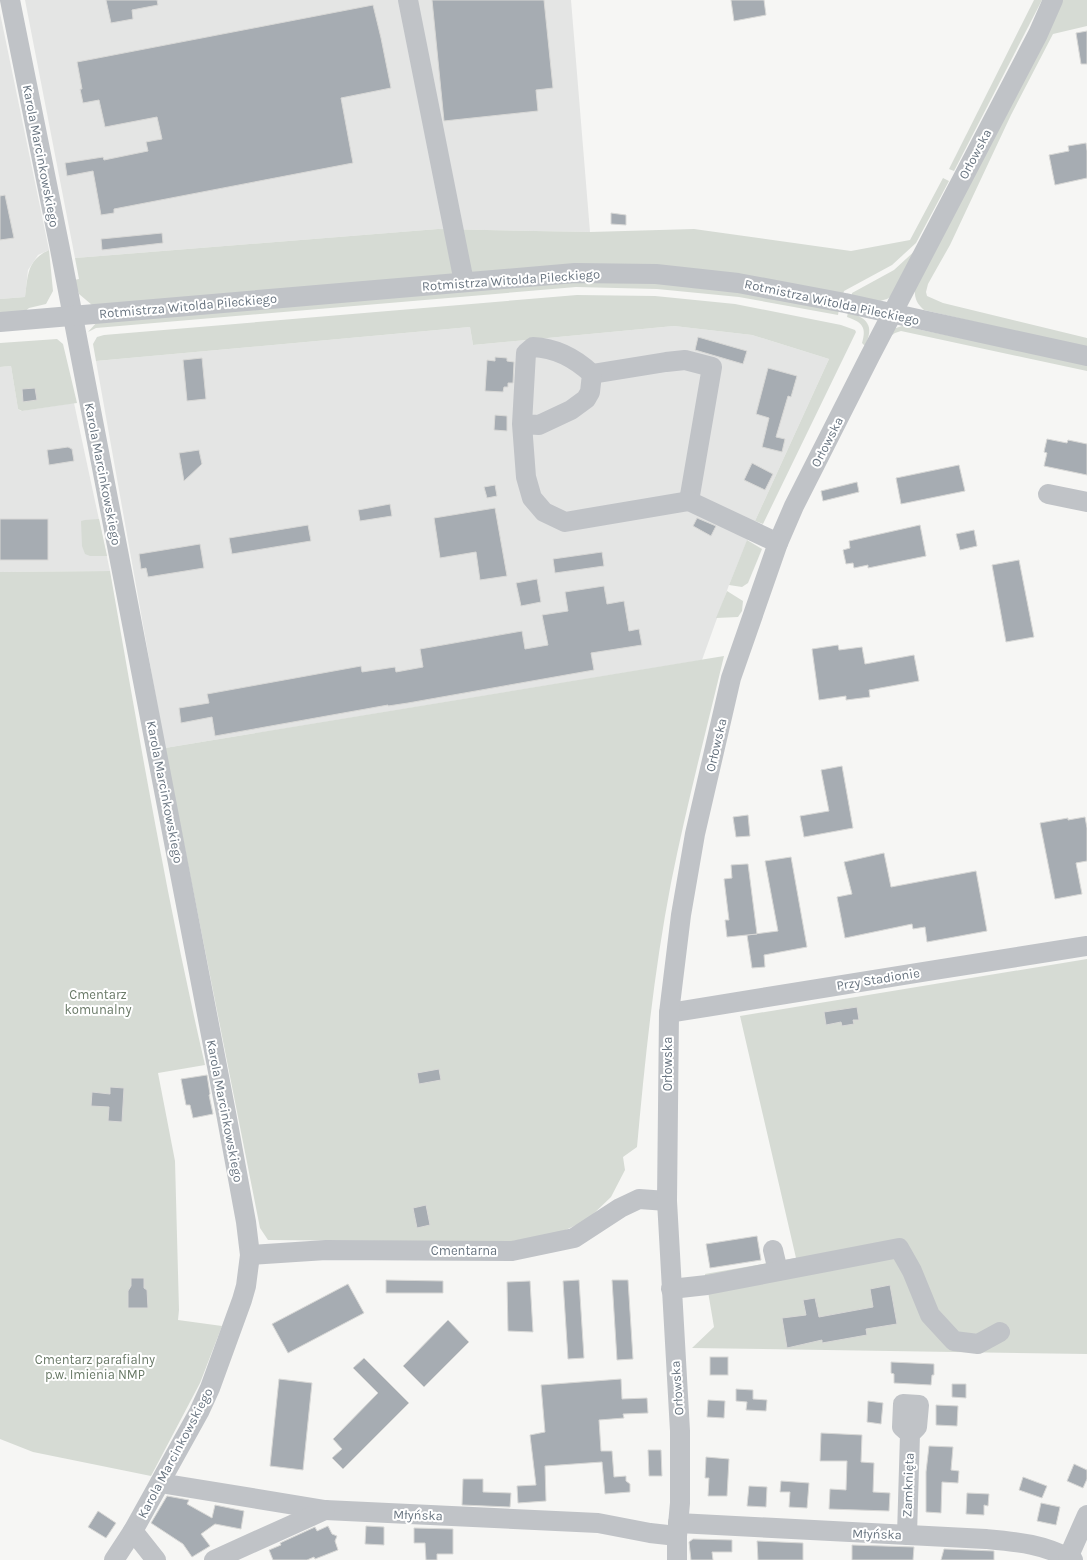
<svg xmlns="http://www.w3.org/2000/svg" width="1087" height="1560" font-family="Karla,sans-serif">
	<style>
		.built { fill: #e4e5e4 }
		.green { fill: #d6dbd4 }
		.building { fill: #a6acb2; stroke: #d8d8d6 }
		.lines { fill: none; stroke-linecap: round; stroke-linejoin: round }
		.minor { stroke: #c0c3c7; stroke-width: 20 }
		.labels { text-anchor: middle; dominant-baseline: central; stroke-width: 4; stroke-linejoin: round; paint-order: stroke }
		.street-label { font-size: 13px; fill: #697581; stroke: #fff }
		.park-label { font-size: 13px; fill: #697967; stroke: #fff }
	</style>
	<rect width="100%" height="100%" fill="#f6f6f4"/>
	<!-- built -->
	<g class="built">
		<polygon points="25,0 571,0 590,232 438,229 75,258"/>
		<polygon points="0,13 49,250 38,255 28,270 25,297 0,299"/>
		<polygon points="674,326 752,335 829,359 755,521 729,585 702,660 165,748 96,361 470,327 473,345"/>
		<polygon points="11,366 18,409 21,411 74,403 110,571 0,572 0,367"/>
	</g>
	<!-- green -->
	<g class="green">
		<polygon points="1034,0 1042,0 954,171 949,169"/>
		<path d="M1060,0H1087V26L1053,34L1011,115L950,245L933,275L928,284L926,292L927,296L943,303L1087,338V348L924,310C916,303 914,297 915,286Z"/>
		<polygon points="943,178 949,181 916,243 892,265 844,291 843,295 724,273 92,305 79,294 74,280 79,279 75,258 438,229 590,232 694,229 851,251 910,240"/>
		<polygon points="919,247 895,294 887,299 880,301 852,296 852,293 894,270"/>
		<path d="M49,250L53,291L46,304L29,308L24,312L0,315V299L25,297C28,275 27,260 49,250Z"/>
		<polygon points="575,280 656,281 739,289 839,309 838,315 739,297 657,289 576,287 96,328 88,332 97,322"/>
		<polygon points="577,295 655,296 735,304 841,325 855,330 856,332 763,524 755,521 829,359 752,335 674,326 473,345 470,327 96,361 93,344 97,337 104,335"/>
		<path d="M848,312C867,318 875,325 865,346L862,343C867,327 862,322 847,317Z"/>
		<polygon points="902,326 1087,364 1087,371 901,331 895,333 886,339 893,329"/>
		<polygon points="57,339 63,344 77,403 22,411 18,409 11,366 0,367 0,343"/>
		<polygon points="99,519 107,556 90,556 85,554 82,546 81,521 85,520"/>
		<polygon points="747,540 762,549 748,583 742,587 729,585"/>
		<path d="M110,571C139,736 167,901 205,1065L158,1073L175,1161L179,1310L178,1320L222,1326L200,1383L151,1476L33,1452L0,1439V572Z"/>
		<polygon points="727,591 743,601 742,611 738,617 716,618"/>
		<path d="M724,656C706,732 686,807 671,883C654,971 645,1059 637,1147L623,1157L625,1170L611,1197L587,1220L557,1234L507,1242L268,1240L260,1228L165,748Z"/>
		<polygon points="1087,959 1087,1354 692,1348 714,1327 705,1274 796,1258 740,1016"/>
	</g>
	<!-- building -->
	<g class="building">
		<polygon points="106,0 157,0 158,5 132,10 133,19 111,23"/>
		<polygon points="432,0 544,0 553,88 536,90 538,111 444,121"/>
		<polygon points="731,0 764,0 766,15 734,21"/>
		<polygon points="373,5 381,38 391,88 341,98 353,163 114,209 114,213 101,215 93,171 67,176 65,163 103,157 104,160 148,151 146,142 162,139 157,117 105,127 99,100 83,103 80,89 82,89 77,62"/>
		<polygon points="1087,31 1087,64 1081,64 1076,33"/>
		<polygon points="1086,143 1087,151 1087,178 1055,185 1049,155 1069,151 1068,146"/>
		<polygon points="5,195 14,238 0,240 0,196"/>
		<polygon points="611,213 626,215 626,225 611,224"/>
		<polygon points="162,233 163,243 102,250 101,239"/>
		<polygon points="698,337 747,351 743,364 695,350"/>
		<polygon points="495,357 507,358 507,361 514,362 513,383 508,383 508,387 504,387 503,392 485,391 487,360 495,361"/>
		<polygon points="202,358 206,399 187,401 183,360"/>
		<polygon points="768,368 797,376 791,397 788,396 776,437 785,439 782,452 762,447 769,418 756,414"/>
		<polygon points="35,388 37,400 23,402 22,389"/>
		<polygon points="495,415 507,416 507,431 494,430"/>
		<polygon points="1047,439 1067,443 1068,440 1087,444 1087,475 1044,466 1047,453 1044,452"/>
		<polygon points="68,447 72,449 74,461 49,465 47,450"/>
		<polygon points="199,450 202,464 184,481 179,453"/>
		<polygon points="752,463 773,474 765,490 744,480"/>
		<polygon points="959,465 965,491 901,504 896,478"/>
		<polygon points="857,482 859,492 823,501 821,491"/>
		<polygon points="495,485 497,496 487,498 484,487"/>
		<polygon points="390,504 392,516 360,521 358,510"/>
		<polygon points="495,508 507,576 480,580 476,552 440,558 434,518"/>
		<polygon points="697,518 716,526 711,536 693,526"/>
		<rect x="0" y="519" width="48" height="41"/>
		<polygon points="308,525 311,541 232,554 229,538"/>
		<polygon points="920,525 926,556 868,568 868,565 854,568 853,563 846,564 843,550 850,548 849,541"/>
		<polygon points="974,530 977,546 960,550 956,534"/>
		<polygon points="200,544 204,568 148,577 146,568 141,569 139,554"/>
		<polygon points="602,552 604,566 555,573 553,559"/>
		<polygon points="1019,560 1034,637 1006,642 992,565"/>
		<polygon points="537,579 541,602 521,606 516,583"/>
		<polygon points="604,586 607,604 624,601 629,631 639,629 642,645 591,653 594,670 408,703 388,706 388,705 215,736 212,717 181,723 179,708 209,703 207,694 361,666 362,672 395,667 396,672 423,667 420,649 522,631 525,649 548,645 542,615 568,611 565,592"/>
		<polygon points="838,645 839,650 862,647 865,664 914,655 919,681 869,690 870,697 846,700 846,696 819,700 812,649"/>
		<polygon points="842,766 853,828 804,837 800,816 829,811 821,770"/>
		<polygon points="748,815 750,836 736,837 733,817"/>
		<polygon points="1085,817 1087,828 1087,861 1076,863 1082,894 1055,899 1040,823 1068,818 1068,820"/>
		<polygon points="884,853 891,887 976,871 987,931 927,942 925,927 913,929 912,924 845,938 837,897 852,894 844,862"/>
		<polygon points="791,857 807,947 764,955 765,967 752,968 747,935 778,931 765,861"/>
		<polygon points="746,864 748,864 757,934 727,937 725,920 729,920 724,879 732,878 731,865"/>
		<polygon points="857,1007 859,1020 853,1020 854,1024 842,1026 841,1022 826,1025 824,1012"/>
		<polygon points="439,1069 441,1080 419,1084 417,1073"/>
		<polygon points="207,1075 210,1094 209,1095 213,1114 193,1118 190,1105 186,1105 181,1079"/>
		<polygon points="110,1087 124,1088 122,1122 108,1121 109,1107 91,1106 92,1092 110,1094"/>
		<polygon points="426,1205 430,1225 417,1228 413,1208"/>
		<polygon points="757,1236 761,1260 710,1268 706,1244"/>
		<polygon points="131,1278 144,1278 144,1288 147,1290 148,1308 128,1308 128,1291 131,1286"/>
		<polygon points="386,1280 443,1281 443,1293 386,1293"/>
		<polygon points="579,1280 584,1358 568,1359 563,1281"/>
		<polygon points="612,1280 628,1280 633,1359 617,1360"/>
		<polygon points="530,1281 533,1332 508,1331 507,1282"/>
		<polygon points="348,1284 364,1313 288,1353 272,1324"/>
		<polygon points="890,1285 897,1324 866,1329 867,1335 822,1343 822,1340 787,1348 782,1318 806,1315 803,1300 815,1298 819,1317 873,1307 870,1289"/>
		<polygon points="448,1320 469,1342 424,1387 403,1366"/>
		<rect x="710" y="1357" width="18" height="18"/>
		<polygon points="364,1358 409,1403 343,1469 332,1458 342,1449 333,1439 378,1393 353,1368"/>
		<polygon points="891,1362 934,1364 934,1375 932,1375 931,1385 894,1383 894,1374 891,1373"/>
		<polygon points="279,1379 312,1383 303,1470 270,1466"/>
		<polygon points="621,1379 622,1399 647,1398 648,1413 623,1414 624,1418 599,1420 601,1451 612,1451 614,1477 626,1476 626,1481 630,1484 630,1492 605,1494 602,1462 545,1466 546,1501 518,1503 517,1486 536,1485 530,1435 545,1432 541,1385"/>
		<polygon points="952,1384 966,1384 966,1398 952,1397"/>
		<polygon points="736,1389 753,1390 753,1399 767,1400 766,1411 746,1410 747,1402 736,1401"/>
		<polygon points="708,1400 725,1401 724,1418 707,1417"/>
		<polygon points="868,1401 883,1403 881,1424 867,1422"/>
		<polygon points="936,1405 958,1406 957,1426 936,1425"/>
		<polygon points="821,1433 862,1435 861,1462 874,1463 873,1492 890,1493 889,1511 829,1509 830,1489 846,1490 847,1461 820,1461"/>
		<polygon points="929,1446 953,1447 951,1470 959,1471 958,1483 942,1482 941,1513 926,1512 926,1472"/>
		<polygon points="648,1450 661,1450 662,1476 649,1476"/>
		<polygon points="706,1457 729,1459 727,1496 708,1496 709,1478 705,1478"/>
		<polygon points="1074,1464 1087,1470 1087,1479 1083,1488 1067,1481"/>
		<polygon points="1023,1477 1047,1486 1042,1498 1019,1490"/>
		<polygon points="463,1479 483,1479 483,1492 511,1493 510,1507 462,1505"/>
		<polygon points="781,1481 809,1483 807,1508 789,1507 790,1492 780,1492"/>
		<polygon points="749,1486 767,1487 766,1507 747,1506"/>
		<polygon points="967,1493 989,1494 988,1506 984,1505 984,1515 966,1514"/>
		<polygon points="167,1496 189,1500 187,1504 212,1518 215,1505 244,1511 241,1529 215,1524 201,1534 210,1546 192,1557 183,1544 151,1523"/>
		<polygon points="1041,1503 1060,1507 1056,1525 1037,1521"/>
		<polygon points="98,1511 116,1523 106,1538 88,1527"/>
		<polygon points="328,1526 332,1534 337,1536 335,1541 338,1550 315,1559 314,1557 307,1560 273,1560 269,1550 281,1545 280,1543 315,1527 317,1531"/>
		<polygon points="366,1526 384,1527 384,1545 365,1544"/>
		<polygon points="414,1528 453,1529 453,1554 437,1554 437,1560 426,1560 425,1543 414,1543"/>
		<polygon points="693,1539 732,1540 732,1552 712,1552 713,1560 691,1560 689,1542"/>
		<polygon points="757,1541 803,1543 803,1560 758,1560"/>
		<polygon points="852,1545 914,1547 913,1560 852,1560"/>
		<polygon points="944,1549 994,1551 994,1560 941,1560"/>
	</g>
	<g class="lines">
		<!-- minor -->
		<g class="minor">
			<polyline points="10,0 60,249 226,1113 246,1222 250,1255 246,1286 242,1300 210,1388 199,1412 133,1531 114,1560"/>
			<polyline points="408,0 464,282"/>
			<polyline points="0,322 575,273 656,274 738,283 845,303 1087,356"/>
			<polyline points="592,374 666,362 685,360 712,367 689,501"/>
			<path d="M522,424L526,353L533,347C556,348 576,359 592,374L590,392L586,399L571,410L539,425L522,424L526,477L532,498L544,512L565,522L689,501L778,543"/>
			<polyline points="1048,494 1087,502"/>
			<polyline points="669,1013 935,970 1087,946"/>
			<polyline points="773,1250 778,1271"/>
			<polyline points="250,1255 326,1250 512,1251 574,1238 620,1208 639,1199 667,1201"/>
			<polyline points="671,1289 707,1285 899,1248 912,1271 930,1315 954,1341 978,1344 1000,1332"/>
			<polyline points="160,1483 325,1510 598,1523 650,1533 677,1536"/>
			<path d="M678,1523L986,1539C1019,1542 1043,1544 1073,1560"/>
			<polyline points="133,1531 156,1560"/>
			<polyline points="907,1535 910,1434 917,1427 919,1405 903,1404 902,1427 910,1434"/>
			<polyline points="1068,1558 1087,1515"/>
			<polyline points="214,1560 325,1510"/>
			<polyline points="677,1560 677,1536 680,1503 680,1431 667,1201 669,1013 681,915 695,834 731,678 778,543 794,506 870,356 1038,34 1053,0"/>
		</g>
	</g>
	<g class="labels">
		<!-- street labels -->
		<g class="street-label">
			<text transform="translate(975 154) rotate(-62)">Orłowska</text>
			<text transform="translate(41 156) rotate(79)">Karola Marcinkowskiego</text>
			<text transform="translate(511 280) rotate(-4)">Rotmistrza Witolda Pileckiego</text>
			<text transform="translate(832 302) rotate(12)">Rotmistrza Witolda Pileckiego</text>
			<text transform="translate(188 306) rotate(-5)">Rotmistrza Witolda Pileckiego</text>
			<text transform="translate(827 442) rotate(-63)">Orłowska</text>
			<text transform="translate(103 474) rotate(79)">Karola Marcinkowskiego</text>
			<text transform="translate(716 745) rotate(-77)">Orłowska</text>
			<text transform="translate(165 792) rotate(79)">Karola Marcinkowskiego</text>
			<text transform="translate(878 979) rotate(-9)">Przy Stadionie</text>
			<text transform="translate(667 1064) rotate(-90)">Orłowska</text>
			<text transform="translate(225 1111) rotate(79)">Karola Marcinkowskiego</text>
			<text x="464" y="1250">Cmentarna</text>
			<text transform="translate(677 1388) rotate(-94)">Orłowska</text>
			<text transform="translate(175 1453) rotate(-62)">Karola Marcinkowskiego</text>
			<text transform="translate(908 1485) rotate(-88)">Zamknięta</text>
			<text transform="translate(418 1515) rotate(2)">Młyńska</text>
			<text transform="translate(877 1534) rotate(2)">Młyńska</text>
		</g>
		<!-- park labels -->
		<g class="park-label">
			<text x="98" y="994">Cmentarz<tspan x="98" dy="15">komunalny</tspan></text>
			<text x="95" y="1359">Cmentarz parafialny<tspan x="95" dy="15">p.w. Imienia NMP</tspan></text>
		</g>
	</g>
</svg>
